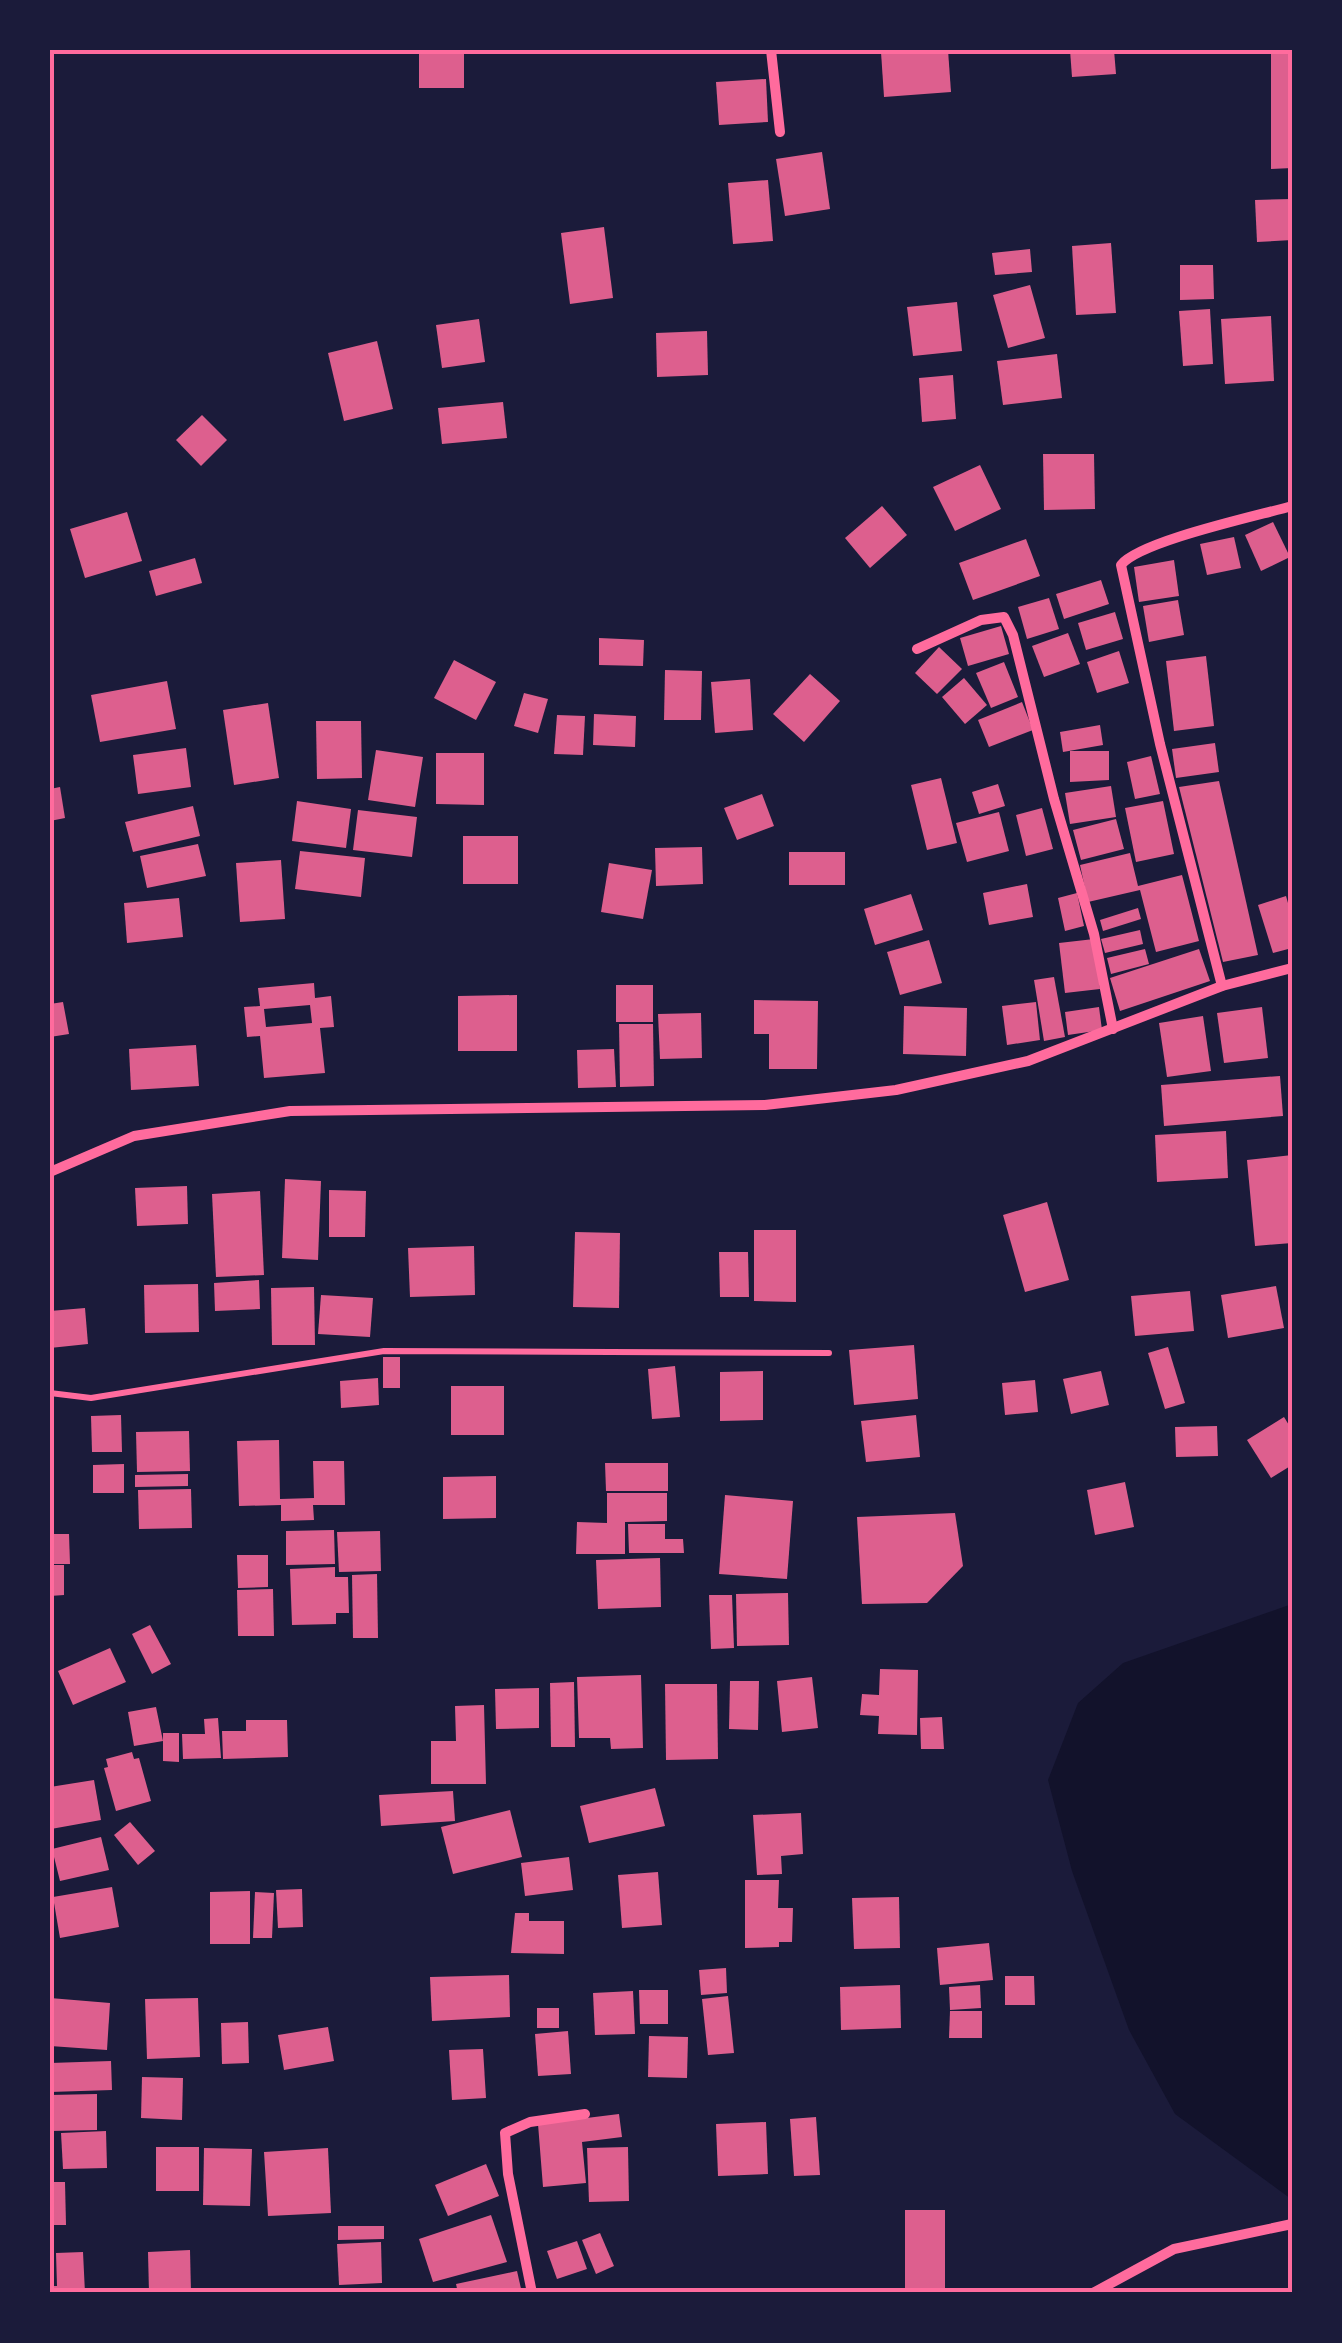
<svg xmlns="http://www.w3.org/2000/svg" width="1342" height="2343" font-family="'Work Sans',sans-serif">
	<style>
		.water { fill: #12122b }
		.building { fill: #dd5f8e; fill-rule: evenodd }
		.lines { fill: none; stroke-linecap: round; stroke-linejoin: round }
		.service { stroke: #ff6b9d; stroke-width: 6 }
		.minor { stroke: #ff6b9d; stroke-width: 10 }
		.neatline { fill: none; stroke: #ff6b9d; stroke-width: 4 }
	</style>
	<rect width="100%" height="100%" fill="#1b1b3a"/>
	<!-- water -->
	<polygon class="water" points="1292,1604 1292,2199 1291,2199 1175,2114 1129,2030 1072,1871 1048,1780 1078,1703 1123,1663"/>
	<!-- building -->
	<g class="building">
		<rect x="419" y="50" width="45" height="38"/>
		<polygon points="948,50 951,92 884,97 881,52"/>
		<polygon points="1070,50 1114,50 1116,74 1072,77"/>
		<polygon points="1271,50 1292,50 1292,168 1271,169"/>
		<polygon points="766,79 768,122 719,125 716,82"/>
		<polygon points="822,152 830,209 785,216 776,159"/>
		<polygon points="768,180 773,241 733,244 728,183"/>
		<polygon points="1292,199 1292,240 1257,242 1255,200"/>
		<polygon points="604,227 613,298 570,304 561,233"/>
		<polygon points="1111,243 1116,313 1076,315 1072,246"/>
		<polygon points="1030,249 1032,272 995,275 992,253"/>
		<polygon points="1180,265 1213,265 1214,299 1180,300"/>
		<polygon points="1030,285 1045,338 1008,348 993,295"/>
		<polygon points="957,302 962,351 913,356 907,307"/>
		<polygon points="1210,309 1213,364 1183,366 1179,311"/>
		<polygon points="1271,316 1274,381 1225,384 1221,319"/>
		<polygon points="479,319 485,362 442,368 436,325"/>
		<polygon points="707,331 708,375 657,377 656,333"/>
		<polygon points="377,341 393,409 344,421 328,353"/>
		<polygon points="1057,354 1062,398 1003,405 997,361"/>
		<polygon points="953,375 956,419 922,422 919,378"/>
		<polygon points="503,402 507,438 442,444 438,408"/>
		<polygon points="202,415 227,440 201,466 176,440"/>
		<polygon points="1043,454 1094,454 1095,509 1044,510"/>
		<polygon points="980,465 1001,509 955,531 933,487"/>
		<polygon points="882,506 907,535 870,568 845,538"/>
		<polygon points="127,512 142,561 85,578 70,529"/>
		<polygon points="1273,522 1290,557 1261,571 1245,535"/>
		<polygon points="1234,537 1241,568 1207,575 1200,544"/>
		<polygon points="1026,539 1040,576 973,600 959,563"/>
		<polygon points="195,558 202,583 156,596 149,571"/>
		<polygon points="1174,560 1179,596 1139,602 1134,567"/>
		<polygon points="1101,580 1109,604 1064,619 1056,594"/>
		<polygon points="1049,598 1059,629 1027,639 1018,607"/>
		<polygon points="1178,600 1184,635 1149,642 1143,606"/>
		<polygon points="1115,612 1123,639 1086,650 1078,623"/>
		<polygon points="1001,626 1009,654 968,666 960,638"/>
		<polygon points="1068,633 1080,664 1044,677 1032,646"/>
		<polygon points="599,638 644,640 643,666 599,665"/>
		<polygon points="939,647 962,669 937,694 915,673"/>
		<polygon points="1119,651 1129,683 1097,693 1087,662"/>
		<polygon points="1206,656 1214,726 1174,731 1166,661"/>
		<polygon points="454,660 496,682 476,720 434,698"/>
		<polygon points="1004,662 1018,697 991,708 976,673"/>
		<polygon points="665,670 702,671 701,720 664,720"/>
		<polygon points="810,674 840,701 804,742 773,714"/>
		<polygon points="964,678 987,705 965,724 942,697"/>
		<polygon points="750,679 753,730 715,733 711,682"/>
		<polygon points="167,681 176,729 100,742 91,695"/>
		<polygon points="524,693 548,699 538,733 514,726"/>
		<polygon points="1022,702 1033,730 989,747 978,720"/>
		<polygon points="268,703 279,778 234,785 223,710"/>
		<polygon points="594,714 636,716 635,747 593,745"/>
		<polygon points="557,715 585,716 583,755 554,754"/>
		<polygon points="316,721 361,721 362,778 317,779"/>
		<polygon points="1100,725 1103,745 1063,752 1060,732"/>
		<polygon points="1215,743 1219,772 1176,778 1172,749"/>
		<polygon points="186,748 191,787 138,794 133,755"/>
		<polygon points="376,750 423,757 415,807 368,800"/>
		<polygon points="1070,751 1109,751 1109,780 1070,782"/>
		<polygon points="436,753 484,753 484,805 436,804"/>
		<polygon points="1151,756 1160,794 1135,799 1127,762"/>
		<polygon points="941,778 957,843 927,850 911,785"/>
		<polygon points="1219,781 1258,955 1223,962 1179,787"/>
		<polygon points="998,784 1005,806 979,814 972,792"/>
		<polygon points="1111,786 1116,817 1070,824 1065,793"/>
		<polygon points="60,787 65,818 50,821 50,789"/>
		<polygon points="762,794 774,826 737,840 724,808"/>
		<polygon points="297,801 351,809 346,848 292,841"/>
		<polygon points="1163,801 1174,854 1136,862 1125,808"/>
		<polygon points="193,806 200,836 133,852 125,822"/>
		<polygon points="1042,808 1053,849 1026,856 1016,815"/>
		<polygon points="358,810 417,817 412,857 353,850"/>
		<polygon points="999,812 1009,851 967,862 956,823"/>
		<polygon points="1116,819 1124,849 1081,860 1073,830"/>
		<rect x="463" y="836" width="55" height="48"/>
		<polygon points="198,844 206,876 147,888 140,856"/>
		<polygon points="702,847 703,884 656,886 655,848"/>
		<polygon points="300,851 365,858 361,897 295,889"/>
		<rect x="789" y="852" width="56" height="33"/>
		<polygon points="1130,853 1138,886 1182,875 1199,941 1156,952 1140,890 1088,902 1080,865"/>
		<polygon points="281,860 285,919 240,922 236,863"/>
		<polygon points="609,863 652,870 643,919 601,912"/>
		<polygon points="1027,884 1033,917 989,925 983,893"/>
		<polygon points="1077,893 1084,926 1065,931 1058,898"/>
		<polygon points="911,894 923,930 875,945 864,909"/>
		<polygon points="1286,896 1292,917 1292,948 1273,953 1258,905"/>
		<polygon points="179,898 183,937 127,943 124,903"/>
		<polygon points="1138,908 1141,919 1103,931 1100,920"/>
		<polygon points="1140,930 1143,944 1105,953 1101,939"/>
		<polygon points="1094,939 1100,989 1065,993 1059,943"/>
		<polygon points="929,940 942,983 900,995 887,952"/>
		<polygon points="1145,949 1149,964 1111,974 1107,958"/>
		<polygon points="1199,949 1210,981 1120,1011 1110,978"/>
		<polygon points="1054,977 1065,1037 1044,1041 1034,980"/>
		<path d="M314,983L315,998L331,996L334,1027L320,1028L325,1073L264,1078L260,1036L247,1037L244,1007L260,1006L258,988ZM310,1005L312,1023L266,1027L264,1009Z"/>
		<rect x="616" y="985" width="37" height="37"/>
		<polygon points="517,995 517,1051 458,1051 458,996"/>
		<polygon points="754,1000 818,1001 817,1069 769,1069 769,1034 754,1034"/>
		<polygon points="63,1002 69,1034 50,1037 50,1004"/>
		<polygon points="1036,1002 1040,1040 1007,1045 1002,1006"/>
		<polygon points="904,1006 967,1008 966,1056 903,1054"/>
		<polygon points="1099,1007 1102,1030 1068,1035 1065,1012"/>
		<polygon points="1262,1007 1268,1058 1224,1063 1217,1013"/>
		<polygon points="701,1013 702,1058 660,1059 658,1014"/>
		<polygon points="1203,1016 1211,1071 1167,1077 1159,1023"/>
		<polygon points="619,1024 653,1024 654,1086 620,1087"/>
		<polygon points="196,1045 199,1086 131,1090 129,1049"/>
		<polygon points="614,1049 616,1087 578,1088 577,1050"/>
		<polygon points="1280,1076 1283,1116 1164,1126 1161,1085"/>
		<polygon points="1226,1131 1228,1178 1157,1182 1155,1135"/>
		<polygon points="1292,1155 1292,1243 1255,1246 1247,1160"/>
		<polygon points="285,1179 321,1181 318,1260 282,1258"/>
		<polygon points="187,1186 188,1224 137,1226 135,1188"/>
		<polygon points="329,1190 366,1191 365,1237 329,1237"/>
		<polygon points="260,1191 264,1275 216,1277 212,1194"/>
		<polygon points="1047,1202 1069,1280 1025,1292 1003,1215"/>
		<polygon points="754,1230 796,1230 796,1302 754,1301"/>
		<polygon points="575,1232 620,1233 619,1308 573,1307"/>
		<polygon points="474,1246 475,1295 410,1297 408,1248"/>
		<polygon points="719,1252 748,1252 749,1297 720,1297"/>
		<polygon points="259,1280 260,1309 215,1311 214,1283"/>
		<polygon points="198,1284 199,1332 145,1333 144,1285"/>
		<polygon points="1276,1286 1284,1328 1228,1338 1221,1295"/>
		<polygon points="314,1287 315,1345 272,1345 271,1288"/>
		<polygon points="1190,1291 1194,1331 1135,1336 1131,1296"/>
		<polygon points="321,1295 373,1298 370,1337 318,1334"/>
		<polygon points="85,1308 88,1344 50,1348 50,1311"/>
		<polygon points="914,1345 918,1399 854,1405 849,1350"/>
		<polygon points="1168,1347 1185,1403 1165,1409 1148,1353"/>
		<rect x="383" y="1357" width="17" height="31"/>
		<polygon points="675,1366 680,1417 652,1419 648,1369"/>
		<polygon points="763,1371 763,1420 720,1421 720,1372"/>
		<polygon points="1101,1371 1109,1405 1071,1414 1063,1379"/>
		<polygon points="378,1378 379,1405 341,1408 340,1381"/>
		<polygon points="1035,1380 1038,1412 1005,1415 1002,1383"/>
		<rect x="451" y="1386" width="53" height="49"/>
		<polygon points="121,1415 122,1452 92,1452 91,1416"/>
		<polygon points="916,1415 920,1457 866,1462 861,1421"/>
		<polygon points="1284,1417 1292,1430 1292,1465 1271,1478 1247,1440"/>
		<polygon points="1217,1426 1218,1456 1176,1457 1175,1427"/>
		<polygon points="189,1431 190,1471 137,1472 136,1432"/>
		<polygon points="279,1440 280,1499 314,1498 313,1461 344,1461 345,1505 313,1505 314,1520 281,1521 281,1505 239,1506 237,1441"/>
		<polygon points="605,1463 668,1463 668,1491 606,1491"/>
		<polygon points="124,1464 124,1493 93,1493 93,1465"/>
		<polygon points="188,1474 188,1486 135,1487 135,1475"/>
		<polygon points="496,1476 496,1518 443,1519 443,1477"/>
		<polygon points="1125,1482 1134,1527 1095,1535 1087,1490"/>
		<polygon points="191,1489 192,1528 139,1529 138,1490"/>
		<polygon points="607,1493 667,1493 667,1521 625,1522 625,1554 576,1554 577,1522 607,1523"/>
		<polygon points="725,1495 793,1501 787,1579 719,1574"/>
		<polygon points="955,1513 963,1566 927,1603 862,1604 857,1517"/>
		<polygon points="628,1524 665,1524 665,1539 683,1539 684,1553 629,1553"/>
		<polygon points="334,1530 335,1564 286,1565 286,1531"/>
		<polygon points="380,1531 381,1571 339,1572 337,1532"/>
		<polygon points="50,1534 69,1534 70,1564 50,1564"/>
		<polygon points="237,1555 268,1555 268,1587 238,1588"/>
		<polygon points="660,1558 661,1607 598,1609 596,1560"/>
		<polygon points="50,1565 64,1565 64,1595 50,1596"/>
		<polygon points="335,1567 335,1577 348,1577 349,1613 336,1613 336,1624 292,1625 290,1569"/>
		<polygon points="377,1574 378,1638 353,1638 352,1575"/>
		<polygon points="273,1589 274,1636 238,1636 237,1590"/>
		<polygon points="788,1593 789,1645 737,1646 736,1594"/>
		<polygon points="709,1595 732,1595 734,1648 711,1649"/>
		<polygon points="150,1625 171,1664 152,1674 132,1634"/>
		<polygon points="110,1648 126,1682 73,1705 58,1671"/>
		<polygon points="880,1669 918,1670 917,1735 878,1734 879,1716 860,1715 862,1694 879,1695"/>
		<polygon points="641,1675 643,1748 611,1749 610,1738 579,1738 577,1677"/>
		<polygon points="812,1677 818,1728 782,1732 777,1681"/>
		<polygon points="730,1681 759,1681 758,1730 729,1729"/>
		<polygon points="574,1682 575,1747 551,1747 550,1683"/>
		<polygon points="665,1684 717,1684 718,1759 666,1760"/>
		<polygon points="539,1688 539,1728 496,1729 495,1689"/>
		<polygon points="484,1705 486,1784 431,1784 431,1741 456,1741 455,1706"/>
		<polygon points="156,1707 163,1741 134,1746 128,1712"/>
		<polygon points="942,1717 944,1749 921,1749 920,1718"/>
		<polygon points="218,1718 221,1758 183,1759 182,1734 205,1734 204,1719"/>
		<polygon points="246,1720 287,1720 288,1757 223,1759 222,1731 246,1731"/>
		<polygon points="163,1733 179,1733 179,1762 163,1761"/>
		<polygon points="132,1752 134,1759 139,1758 151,1801 116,1811 104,1768 108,1767 106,1759"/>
		<polygon points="94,1780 101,1820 51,1829 50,1787"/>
		<polygon points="655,1788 665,1826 589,1843 580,1806"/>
		<polygon points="453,1791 455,1821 381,1826 379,1795"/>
		<polygon points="510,1810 522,1857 453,1874 441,1827"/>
		<polygon points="801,1813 803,1854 781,1856 782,1874 757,1875 753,1815"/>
		<polygon points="130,1822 155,1851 138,1865 114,1835"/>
		<polygon points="101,1837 109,1870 60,1881 52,1849"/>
		<polygon points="569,1857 573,1890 525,1896 521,1863"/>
		<polygon points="658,1872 662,1925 622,1928 618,1875"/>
		<polygon points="745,1880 779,1880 778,1908 793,1908 792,1942 779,1942 779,1947 745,1948"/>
		<polygon points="112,1887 119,1927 60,1938 53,1897"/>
		<polygon points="302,1889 303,1927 278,1928 276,1890"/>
		<polygon points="250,1891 250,1944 210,1944 210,1892"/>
		<polygon points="255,1892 274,1893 272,1938 253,1938"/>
		<polygon points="899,1897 900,1948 854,1949 852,1898"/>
		<polygon points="515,1913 529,1913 529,1921 564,1921 564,1954 511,1953"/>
		<polygon points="989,1943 993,1980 940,1985 937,1948"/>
		<polygon points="726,1968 727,1993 701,1995 699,1970"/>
		<polygon points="509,1975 510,2017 432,2021 430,1977"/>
		<polygon points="1005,1976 1034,1976 1035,2005 1005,2005"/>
		<polygon points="900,1985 901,2028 841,2030 840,1987"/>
		<polygon points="980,1985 981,2008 950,2010 949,1987"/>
		<polygon points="639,1990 668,1990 668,2024 640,2024"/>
		<polygon points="633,1991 635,2034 595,2035 593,1993"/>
		<polygon points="728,1996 734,2053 708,2055 702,1999"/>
		<polygon points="50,1998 110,2003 107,2050 50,2046"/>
		<polygon points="198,1998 200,2057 147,2059 145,1999"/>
		<rect x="537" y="2008" width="22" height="20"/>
		<polygon points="950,2011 982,2011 982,2038 949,2038"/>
		<polygon points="248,2022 249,2063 222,2064 221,2023"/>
		<polygon points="328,2027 334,2061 284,2070 278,2035"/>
		<polygon points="568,2031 571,2074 538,2076 535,2034"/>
		<polygon points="649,2036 688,2037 687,2078 648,2077"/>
		<polygon points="483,2049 486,2098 452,2100 449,2050"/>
		<polygon points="111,2061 112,2090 50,2092 50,2063"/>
		<polygon points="142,2077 183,2078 182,2120 141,2118"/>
		<polygon points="97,2094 97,2130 50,2131 50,2095"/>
		<polygon points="619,2114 622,2137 582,2142 586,2183 543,2187 538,2124"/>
		<polygon points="816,2117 820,2175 794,2176 790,2119"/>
		<polygon points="766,2122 768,2174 718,2176 716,2124"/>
		<polygon points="106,2131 107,2168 63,2169 61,2133"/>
		<rect x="156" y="2147" width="43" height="44"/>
		<polygon points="628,2147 629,2201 589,2202 587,2148"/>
		<polygon points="204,2148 252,2149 250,2206 203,2205"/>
		<polygon points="328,2148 331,2213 268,2216 264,2152"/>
		<polygon points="486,2164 499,2196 448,2216 435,2185"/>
		<polygon points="50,2182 65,2182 66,2225 50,2225"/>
		<rect x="905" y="2210" width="40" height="81"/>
		<polygon points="491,2215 507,2262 433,2282 419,2239"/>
		<polygon points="338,2226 384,2226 384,2239 338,2240"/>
		<polygon points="600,2233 614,2266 596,2274 582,2240"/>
		<polygon points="577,2241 587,2269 557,2279 547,2251"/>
		<polygon points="381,2242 382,2283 339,2285 337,2244"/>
		<polygon points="190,2250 191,2293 149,2293 148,2252"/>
		<polygon points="83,2252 85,2293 50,2293 50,2286 57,2286 56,2253"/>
		<polygon points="517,2271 522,2293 458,2293 456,2284"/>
	</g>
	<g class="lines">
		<!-- service -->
		<polyline class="service" points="50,1393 91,1398 384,1351 829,1353"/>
		<!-- minor -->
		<g class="minor">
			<polyline points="771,50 780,132"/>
			<polyline points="917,649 981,620 1004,617 1013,635 1054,799 1094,934 1113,1029"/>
			<path d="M1222,986L1160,744L1121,565C1140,541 1257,516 1292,506"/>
			<polyline points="50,1172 134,1136 290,1111 765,1105 896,1090 1028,1061 1222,986 1292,968"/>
			<polyline points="532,2293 508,2174 505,2133 530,2122 585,2114"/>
			<polyline points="1093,2293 1174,2249 1292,2224"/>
		</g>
	</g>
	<!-- border -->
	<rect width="1342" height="2343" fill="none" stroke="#1b1b3a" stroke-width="105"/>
	<rect x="52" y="52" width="1238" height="2238" class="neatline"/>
</svg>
